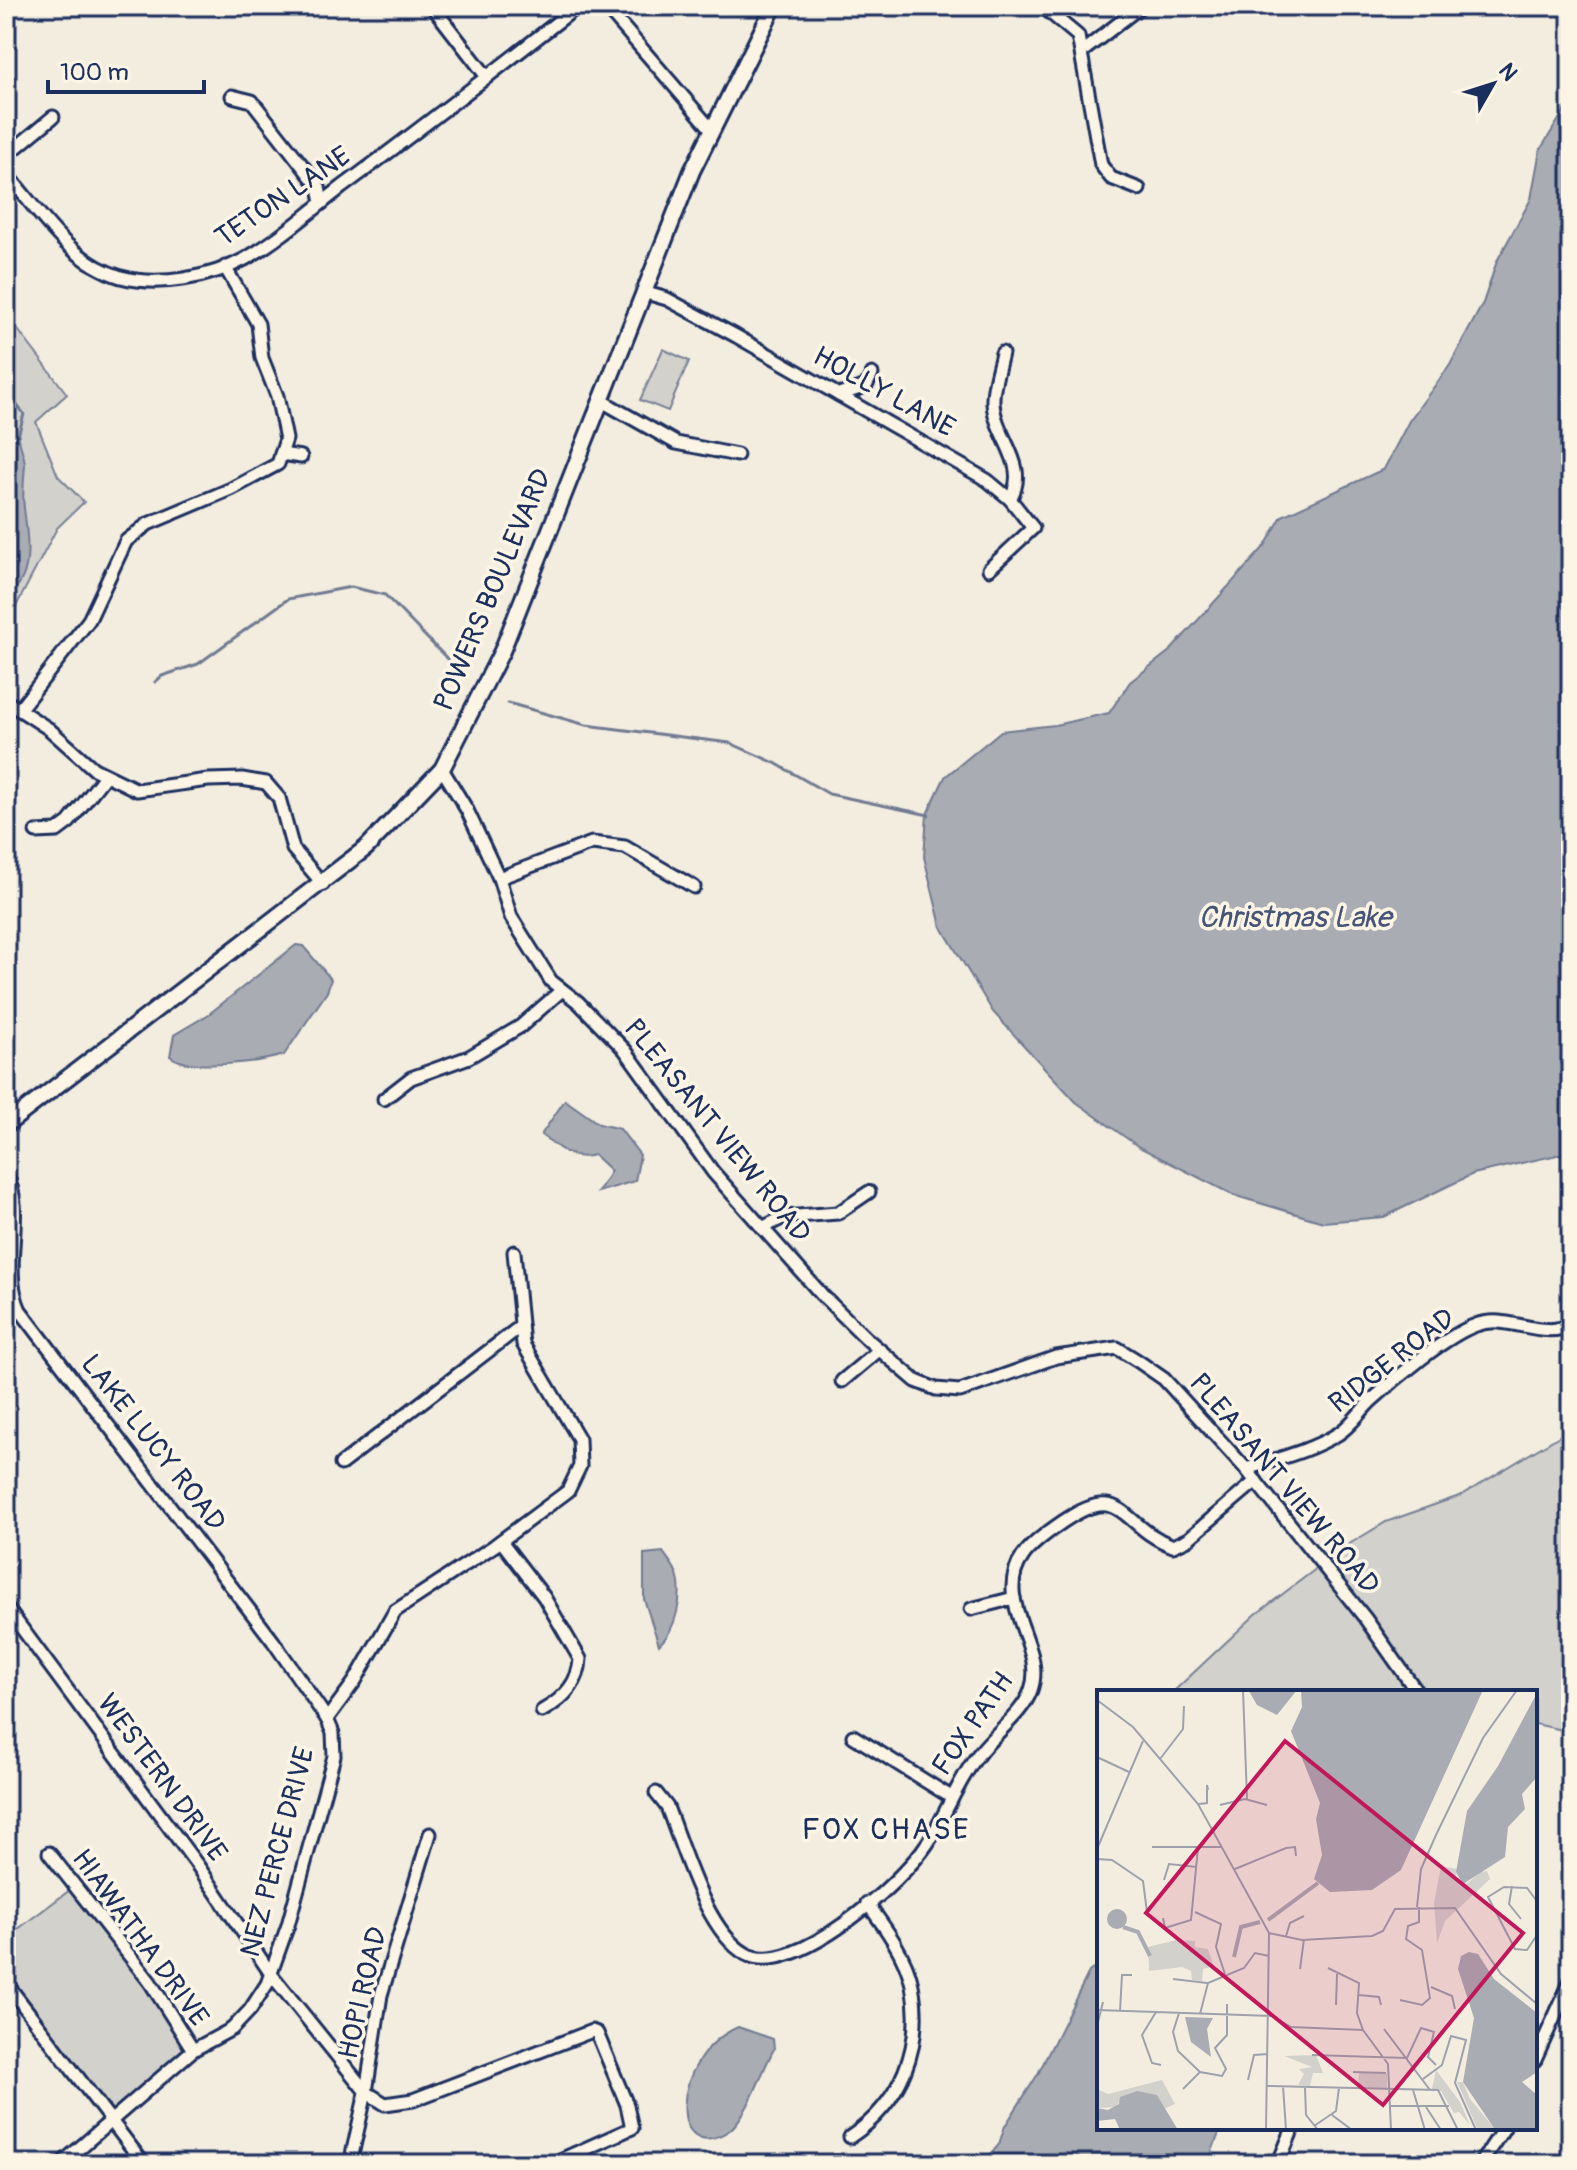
<svg xmlns="http://www.w3.org/2000/svg" width="1577" height="2170" font-family="Pangolin,sans-serif">
	<style>
		.green { fill: #d3d1cc; stroke: #778095; stroke-width: 2 }
		.water { fill: #a9acb3; stroke: #707a91; stroke-width: 2 }
		.lines { fill: none; stroke-linecap: round; stroke-linejoin: round }
		.stream { stroke: #707a91; stroke-width: 3 }
		.minor-casing { stroke: #1b2f5e; stroke-width: 17 }
		.major-casing { stroke: #1b2f5e; stroke-width: 20 }
		.minor { stroke: #fcf5e5; stroke-width: 11 }
		.major { stroke: #fcf5e5; stroke-width: 14 }
		.labels { text-anchor: middle; dominant-baseline: central; stroke-width: 7; stroke-linejoin: round; paint-order: stroke }
		.street-label { font-size: 28px; fill: #1b2f5e; stroke: #fcf5e5 }
		.water-label { font-size: 30px; font-style: italic; fill: #465478; stroke: #fcf5e5 }
		.neighbourhood-label { font-size: 30px; letter-spacing: 2px; fill: #1b2f5e; stroke: #fcf5e5 }
		.inset-river { fill: none; stroke: #a9acb3; stroke-width: 4 }
		.inset-road { fill: none; stroke: #9da1ac; stroke-width: 2 }
		.view { fill: #c2185b; fill-opacity: 0.15; stroke: #c2185b; stroke-width: 4 }
		.inset-edge { fill: none; stroke: #1b2f5e; stroke-width: 4 }
	</style>
	<rect width="100%" height="100%" fill="#f3ede0"/>
	<filter id="ink" filterUnits="userSpaceOnUse"><feTurbulence type="fractalNoise" baseFrequency=".0125" numOctaves="2"/><feDisplacementMap in="SourceGraphic" scale="16" xChannelSelector="R" yChannelSelector="G"/><feConvolveMatrix kernelMatrix="1 2 1 2 8 2 1 2 1" color-interpolation-filters="sRGB"/></filter>
	<g filter="url(#ink)">
		<!-- green -->
		<g class="green">
			<polygon points="6,314 67,394 36,422 58,476 84,502 57,528 11,616 6,614"/>
			<polygon points="663,349 689,361 668,411 640,400"/>
			<polygon points="1571,1429 1571,1732 1535,1724 1535,1692 1173,1692 1255,1615 1346,1546 1386,1522 1462,1495"/>
			<polygon points="74,1887 193,2050 109,2120 6,1983 6,1938"/>
		</g>
		<!-- water -->
		<g class="water">
			<polygon points="1571,100 1571,1152 1473,1174 1384,1217 1323,1222 1233,1195 1139,1147 1076,1102 993,1012 941,926 924,857 927,814 945,777 1001,731 1055,725 1109,713 1130,682 1171,650 1265,546 1282,516 1384,469 1409,421 1450,365 1483,303 1497,261 1531,199 1540,150"/>
			<path d="M18,435C19,444 25,456 25,465C24,479 22,493 24,508C27,533 36,581 6,595V449Z"/>
			<path d="M296,945L303,946L331,979L327,992L284,1055C261,1062 189,1072 170,1056L174,1035L209,1014Z"/>
			<path d="M565,1100L599,1124L620,1129L640,1155L635,1181L598,1192L611,1171L594,1155C572,1162 558,1147 541,1135Z"/>
			<path d="M663,1552C667,1558 674,1566 677,1574C684,1596 676,1630 659,1645L644,1599V1554Z"/>
			<polygon points="1099,1965 1099,2128 1221,2128 1207,2164 983,2164 999,2144 1005,2126 1038,2074 1089,1972"/>
			<path d="M738,2027L773,2039L774,2049C760,2074 751,2110 730,2130C669,2170 667,2058 738,2027Z"/>
		</g>
		<g class="lines">
			<!-- stream -->
			<g class="stream">
				<polyline points="6,329 10,346 11,398 24,414 18,436"/>
				<polyline points="155,682 162,676 198,664 288,599 351,587 385,595 465,677"/>
				<polyline points="508,703 586,725 730,743 775,763 829,794 929,815"/>
			</g>
			<!-- minor casing -->
			<g class="minor-casing">
				<g id="minor">
					<polyline points="432,6 487,77"/>
					<polyline points="605,6 712,130"/>
					<polyline points="1042,6 1078,36 1101,165 1111,178 1139,189"/>
					<polyline points="1083,51 1141,6"/>
					<polyline points="232,96 252,101 319,187 322,203"/>
					<polyline points="6,156 53,117"/>
					<path d="M6,173C39,211 69,262 121,277C159,287 210,278 245,259C279,240 311,211 342,187C422,128 500,67 578,6"/>
					<polyline points="643,292 667,299 736,336 987,480 1010,499 1033,528 989,569"/>
					<path d="M1002,353C999,368 992,387 993,403C995,438 1031,465 1010,499"/>
					<polyline points="839,395 866,386 872,374"/>
					<polyline points="600,400 676,443 737,455"/>
					<polyline points="281,454 301,457"/>
					<polyline points="6,701 49,729 94,769 137,790 208,780 242,779 266,783 279,798 293,849 323,884"/>
					<polyline points="19,710 89,620 126,541 148,524 231,489 278,464 286,439 277,396 262,358 258,324 225,267"/>
					<polyline points="442,769 467,810 499,878 511,917 551,981 578,1002 625,1050 713,1172 822,1295 867,1339 916,1381 936,1389 960,1391 1056,1357 1117,1348 1138,1361 1164,1379 1246,1469 1365,1618 1417,1692"/>
					<polyline points="36,832 57,831 69,822 105,776"/>
					<polyline points="499,878 592,843 625,847 694,887"/>
					<polyline points="384,1099 411,1078 469,1057 521,1026 562,990"/>
					<path d="M6,1174C27,1213 0,1267 20,1310L273,1641L327,1719"/>
					<polyline points="762,1228 784,1217 838,1213 869,1192"/>
					<polyline points="842,1381 879,1350"/>
					<polyline points="341,1464 521,1326"/>
					<path d="M1246,1469C1277,1459 1310,1451 1338,1434C1351,1426 1361,1410 1372,1400C1396,1378 1447,1335 1476,1325C1508,1313 1540,1340 1571,1325"/>
					<path d="M501,1541L544,1597L580,1659C579,1684 562,1700 542,1711"/>
					<polyline points="6,1607 198,1866 271,1974 366,2092 385,2104 413,2100 592,2031 597,2033 627,2105 632,2128 551,2164"/>
					<polyline points="971,1609 1014,1598"/>
					<polyline points="853,1736 951,1797"/>
					<path d="M656,1793L667,1807C683,1847 706,1932 746,1954C794,1980 902,1882 927,1844C946,1815 957,1782 978,1755C993,1734 1023,1714 1031,1690C1047,1646 991,1601 1023,1556C1032,1543 1051,1530 1064,1521C1125,1480 1120,1527 1173,1546L1188,1539L1256,1481"/>
					<polyline points="49,1853 150,1982 193,2050"/>
					<polyline points="6,1983 144,2164"/>
					<polyline points="1535,2060 1571,1980"/>
					<path d="M850,2137C901,2103 924,2047 912,1985C906,1956 885,1927 867,1903"/>
					<polyline points="61,2164 193,2050 232,2029 250,2010 267,1984 288,1925 334,1756 333,1733 327,1719 355,1681 395,1611 494,1546 568,1491 580,1466 579,1439 523,1344 514,1252"/>
					<polyline points="350,2164 366,2092 381,1995 430,1834"/>
					<polyline points="1278,2164 1293,2128"/>
					<polyline points="1480,2164 1504,2128"/>
				</g>
			</g>
			<!-- major casing -->
			<g class="major-casing">
				<polyline id="major" points="6,1125 366,848 442,769 502,651 692,171 774,6"/>
			</g>
			<!-- minor -->
			<use href="#minor" class="minor"/>
			<!-- major -->
			<use href="#major" class="major"/>
		</g>
	</g>
	<g class="labels">
		<!-- street labels -->
		<g class="street-label">
			<text transform="translate(283 197) rotate(-34)">TETON LANE</text>
			<text transform="translate(884 392) rotate(29)">HOLLY LANE</text>
			<text transform="translate(493 590) rotate(-67)">POWERS BOULEVARD</text>
			<text transform="translate(717 1131) rotate(51)">PLEASANT VIEW ROAD</text>
			<text transform="translate(1392 1361) rotate(-38)">RIDGE ROAD</text>
			<text transform="translate(153 1443) rotate(52)">LAKE LUCY ROAD</text>
			<text transform="translate(1284 1484) rotate(50)">PLEASANT VIEW ROAD</text>
			<text transform="translate(973 1724) rotate(-55)">FOX PATH</text>
			<text transform="translate(162 1778) rotate(54)">WESTERN DRIVE</text>
			<text transform="translate(278 1852) rotate(-75)">NEZ PERCE DRIVE</text>
			<text transform="translate(140 1938) rotate(54)">HIAWATHA DRIVE</text>
			<text transform="translate(363 1993) rotate(-77)">HOPI ROAD</text>
		</g>
		<!-- water labels -->
		<g class="water-label">
			<text x="1295" y="917">Christmas Lake</text>
		</g>
		<!-- neighbourhood labels -->
		<g class="neighbourhood-label">
			<text x="886" y="1829">FOX CHASE</text>
		</g>
	</g>
	<!-- overview -->
	<g transform="translate(1097 1690)">
		<rect width="440" height="440" fill="#f3ede0"/>
		<path d="M344,176L360,179L359,187L368,195L384,182L390,181L393,189L348,231L340,253L337,213ZM79,250L98,251V257L111,259L117,276L106,279L105,291L95,290L94,281L85,277L52,281L51,257ZM219,365L226,383H216L213,396L201,395L207,384L202,379L215,377L187,366ZM339,380L363,412L373,435L362,422L357,423L344,401L335,399ZM262,382L290,384V399L261,398ZM65,390L78,414L67,419L60,405H29L18,417L0,418V399L11,404ZM360,392H366L373,409L399,440H381Z" fill="#d3d1cc"/>
		<path d="M200,0L180,25L160,15L152,1ZM204,0H386L304,180L275,200L233,202L217,189L225,165L219,129L223,113L194,41L205,17ZM440,3V87L425,104L428,119L411,137L408,167L366,194L359,182L370,121L401,76ZM10 229a10 10 0 1 1 20 0a10 10 0 1 1-20 0ZM372,262L381,264L397,289L440,323V382L425,392L440,405V440L397,438L366,392L377,328L361,279L364,266ZM88,327L116,328L110,339L114,367L94,352ZM40,401L60,405L81,440H23L18,429L0,431V418L11,420L22,414L23,407Z" fill="#a9acb3"/>
		<path class="inset-river" d="M171,230L221,193M26,237L41,242L53,266M137,267L144,237L163,232"/>
		<path class="inset-road" d="M146,0L150,109M0,10L36,37L101,114L172,243L169,440M0,67L32,82M63,69L86,39L87,16M102,114L110,113V95L111,100M123,115L148,109L170,115M55,157H124M0,159L46,51M0,169L15,170L46,191L50,222M138,179L189,158L198,157L199,166M67,190L72,174L100,177M415,196L412,214L424,229M320,217L324,179L339,145L386,48L420,0M98,222L124,234L119,257L128,284M66,228L68,238L94,230L101,158M440,233L439,210L430,198L407,197L391,207L418,259L430,260L440,245M172,243L205,250L275,246L286,241L298,219L358,218L404,284L440,314M189,246L193,233L207,226M231,278L262,293L260,323L266,340L291,374L294,440M203,279L207,249M76,289L110,293M334,297L355,306L358,319M262,305L282,307L284,315M303,310L325,315L333,308L325,260L309,249L311,236L322,232V217M239,315L240,284M0,320L175,326L194,337L266,340M23,321L25,285H35M59,322L45,345L55,373L64,375M82,323L76,342L81,361L103,382L125,386L129,379L118,358L130,345V314M103,324L111,293L147,278L158,263L172,266M0,336L6,312M287,339L333,400M215,365L310,368L324,338L337,342L331,367L339,375M256,382L289,383M326,389L345,375L354,346L369,350L358,393L379,440M151,390L157,365L171,364M170,396L341,400L361,440M186,396L189,440M208,397L209,425L221,440M86,399L103,382M316,400L328,440M292,416H352M329,417L344,440M235,425L255,440M217,436L239,421L242,398"/>
		<path class="view" d="M188,51L426,243L286,415L49,223Z"/>
		<rect width="440" height="440" class="inset-edge"/>
	</g>
	<!-- margin -->
	<rect width="1577" height="2170" fill="none" stroke="#fcf5e5" stroke-width="32"/>
	<rect x="16" y="16" width="1545" height="2138" fill="none" stroke="#1b2f5e" stroke-width="3" filter="url(#ink)"/>
	<!-- north arrow -->
	<g transform="translate(1493 84) rotate(51)" stroke="#fcf5e5" stroke-width="6" paint-order="stroke">
	<path d="M0-6L14 30L0 20L-14 30Z" fill="#1b2f5e"/>
	<text y="-12" font-size="22" font-weight="bold" text-anchor="middle" fill="#1b2f5e">N</text>
	</g>
	<!-- scale -->
	<path d="M48 80v12h156v-12" fill="none" stroke="#1b2f5e" stroke-width="4"/>
	<text x="60" y="80" font-size="24" fill="#1b2f5e" stroke="#fcf5e5" stroke-width="6" paint-order="stroke">100 m</text>
</svg>
